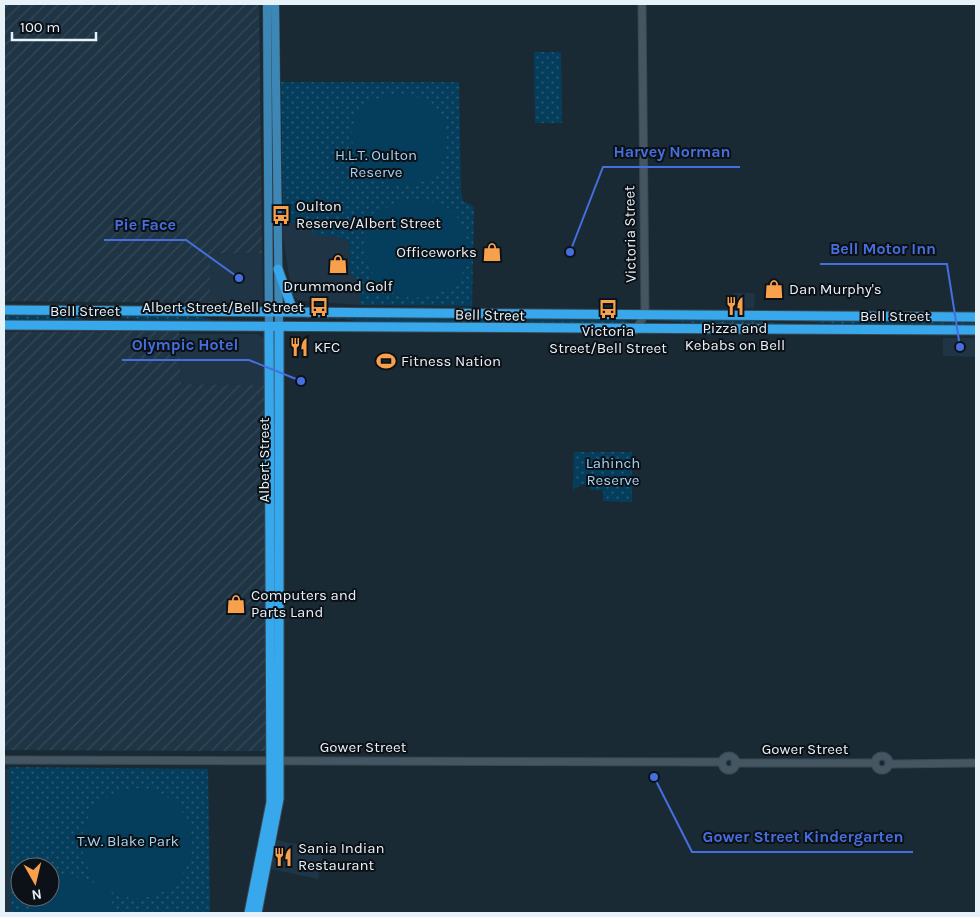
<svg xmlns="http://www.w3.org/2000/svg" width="980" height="917" font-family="Karla,sans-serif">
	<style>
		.built { fill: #1f3545 }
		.industrial { fill: url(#industrial-furrows) }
		.green { fill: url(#green-dots); fill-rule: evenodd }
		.pitch { fill: #053d5c }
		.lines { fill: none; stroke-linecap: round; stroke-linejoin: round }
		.secondary-casing { stroke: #3a4851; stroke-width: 9 }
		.primary-casing { stroke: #3a4851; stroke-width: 9 }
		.highway-casing { stroke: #3a4851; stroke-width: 11 }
		.secondary { stroke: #455663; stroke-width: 7 }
		.primary { stroke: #3d87b6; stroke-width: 8 }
		.highway { stroke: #38a8ed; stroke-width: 9 }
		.labels { text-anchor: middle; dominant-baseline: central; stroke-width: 4; stroke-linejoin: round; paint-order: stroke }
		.park-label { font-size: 15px; fill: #a7d1f1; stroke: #0b1116 }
		.poi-label { font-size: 15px; fill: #e7f1f8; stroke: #0b1116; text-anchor: start }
		.street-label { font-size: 15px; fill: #e7f1f8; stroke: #0b1116 }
		.leader { fill: none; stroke: #456fde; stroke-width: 2 }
		.callout-dot { fill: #456fde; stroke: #0b1116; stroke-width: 2 }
		.callout-label { font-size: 16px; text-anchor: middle; font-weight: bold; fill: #456fde; stroke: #0b1116; stroke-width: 4; stroke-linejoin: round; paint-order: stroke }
	</style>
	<defs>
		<pattern id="industrial-furrows" width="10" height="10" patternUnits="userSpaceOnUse" patternTransform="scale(1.25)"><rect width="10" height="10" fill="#1f3545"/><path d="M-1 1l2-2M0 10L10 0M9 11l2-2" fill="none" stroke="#354957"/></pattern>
		<pattern id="green-dots" width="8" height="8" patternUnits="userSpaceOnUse" patternTransform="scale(1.25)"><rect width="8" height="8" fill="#053d5c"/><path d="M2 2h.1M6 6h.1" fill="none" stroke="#295a74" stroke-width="1.8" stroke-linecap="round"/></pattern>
	</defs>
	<rect width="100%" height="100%" fill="#1a2a35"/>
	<!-- built -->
	<g class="built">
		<polygon points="283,217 320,236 335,236 349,242 350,274 356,278 357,288 361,288 360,305 305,301 298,300 292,295 283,236"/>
		<polygon points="262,253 263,303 210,303 210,254"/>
		<polygon points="734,293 755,293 754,308 734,308"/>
		<polygon points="180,334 258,334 265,339 265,385 181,384"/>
		<polygon points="943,338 976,338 976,357 943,356"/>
		<polygon points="4,769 9,769 11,913 4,913"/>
		<polygon points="277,840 324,850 318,879 271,869"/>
	</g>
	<!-- industrial -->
	<g class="industrial">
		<polygon points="4,4 259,4 262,253 210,254 210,303 4,301"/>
		<polygon points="179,331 181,384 265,385 266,751 4,750 4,332"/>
	</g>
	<!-- green -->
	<g class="green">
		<polygon points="534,52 561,52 562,123 535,123"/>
		<polygon points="281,82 459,82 461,192 463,201 474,207 472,306 360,305 360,288 357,288 356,278 350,274 349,242 335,236 320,236 283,217"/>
		<polygon points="4,314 78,317 82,318 82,321 4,321"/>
		<polygon points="98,314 197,316 216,321 262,322 160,322 95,315"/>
		<polygon points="290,316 625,320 630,323 625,326 376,324 344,319 291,318 289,317"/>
		<polygon points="657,319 742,320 788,324 720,325 653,320"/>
		<polygon points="804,320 976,323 976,326 856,325 801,321"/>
		<polygon points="574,452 632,452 632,502 603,501 603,490 592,490 584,484 575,488 573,491"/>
		<path d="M9,767L208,769L210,913H11ZM20,867H50V897H20Z"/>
	</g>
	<!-- pitch -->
	<g class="pitch">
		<path d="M402,95C409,96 421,97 428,101C450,116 453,154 435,173C416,194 375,185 361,164C349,149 348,117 365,105C376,97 389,96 402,95Z"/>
		<path d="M416,199C428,201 443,203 452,211C470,228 474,262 457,281C449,290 437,295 424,297C363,306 343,223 398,202C403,200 410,200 416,199Z"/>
		<circle cx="137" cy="843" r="55"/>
		<path d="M68,876C91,878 112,889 115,913H27L33,897H50V881Z"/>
	</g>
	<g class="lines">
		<!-- secondary casing -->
		<g class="secondary-casing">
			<g id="secondary">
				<polyline points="636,330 645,314 642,4"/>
				<circle cx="882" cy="763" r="7"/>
				<circle cx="729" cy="763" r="7"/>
				<polyline points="4,760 722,762"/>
				<polyline points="735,763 875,763"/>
				<polyline points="889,764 976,763"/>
			</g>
		</g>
		<!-- primary casing -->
		<g class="primary-casing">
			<g id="primary">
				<polyline points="267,4 269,327"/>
				<polyline points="275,4 279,326"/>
			</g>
		</g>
		<!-- highway casing -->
		<g class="highway-casing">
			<g id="highway">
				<polyline points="278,269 293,311"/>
				<polyline points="4,310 976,317"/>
				<polyline points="4,325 976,330"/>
				<polyline points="249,913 271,802 269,327"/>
				<polyline points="257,913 279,799 279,326"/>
			</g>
		</g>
		<!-- secondary -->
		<use href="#secondary" class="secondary"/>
		<!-- primary -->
		<use href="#primary" class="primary"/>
		<!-- highway -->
		<use href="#highway" class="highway"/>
	</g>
	<!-- icons -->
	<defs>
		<g id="bus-bare" transform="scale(1.5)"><path d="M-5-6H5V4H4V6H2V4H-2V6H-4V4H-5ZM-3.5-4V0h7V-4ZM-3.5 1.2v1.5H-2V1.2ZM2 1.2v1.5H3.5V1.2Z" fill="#f9a04d" stroke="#0b1116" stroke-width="2.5" paint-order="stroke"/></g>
		<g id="shop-bare" transform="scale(1.5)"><path d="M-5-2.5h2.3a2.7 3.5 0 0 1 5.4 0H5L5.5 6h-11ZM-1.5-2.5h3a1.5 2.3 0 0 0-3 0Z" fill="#f9a04d" stroke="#0b1116" stroke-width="2.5" paint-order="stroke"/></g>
		<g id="restaurant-bare" transform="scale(1.5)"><path d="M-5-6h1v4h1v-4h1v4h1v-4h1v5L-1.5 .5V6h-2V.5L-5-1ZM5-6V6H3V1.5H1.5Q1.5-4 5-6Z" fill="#f9a04d" stroke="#0b1116" stroke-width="2.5" paint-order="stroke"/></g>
		<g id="stadium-bare" transform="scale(1.5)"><path d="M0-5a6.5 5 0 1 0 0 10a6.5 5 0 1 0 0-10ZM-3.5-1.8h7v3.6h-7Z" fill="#f9a04d" stroke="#0b1116" stroke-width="2.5" paint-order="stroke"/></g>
	</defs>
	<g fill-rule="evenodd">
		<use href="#bus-bare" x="281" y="215"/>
		<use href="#shop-bare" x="492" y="252"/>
		<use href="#shop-bare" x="338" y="264"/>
		<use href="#shop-bare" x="774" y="289"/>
		<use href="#restaurant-bare" x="735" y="306"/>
		<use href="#bus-bare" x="319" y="307"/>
		<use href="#bus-bare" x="608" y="309"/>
		<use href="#restaurant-bare" x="299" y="347"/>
		<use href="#stadium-bare" x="386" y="361"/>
		<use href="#shop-bare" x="236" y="604"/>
		<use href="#restaurant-bare" x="283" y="857"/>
	</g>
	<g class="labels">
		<!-- park labels -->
		<g class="park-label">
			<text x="376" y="155">H.L.T. Oulton<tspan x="376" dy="17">Reserve</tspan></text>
			<text x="613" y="463">Lahinch<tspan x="613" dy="17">Reserve</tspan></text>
			<text x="128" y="841">T.W. Blake Park</text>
		</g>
		<!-- poi labels -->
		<g class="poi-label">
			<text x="296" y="206">Oulton<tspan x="296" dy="17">Reserve/Albert Street</tspan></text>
			<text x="477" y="252" text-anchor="end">Officeworks</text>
			<text x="338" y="286" text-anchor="middle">Drummond Golf</text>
			<text x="789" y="289">Dan Murphy's</text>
			<text x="304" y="307" text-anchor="end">Albert Street/Bell Street</text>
			<text x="735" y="328" text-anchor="middle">Pizza and<tspan x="735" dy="17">Kebabs on Bell</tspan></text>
			<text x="608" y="331" text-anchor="middle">Victoria<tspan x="608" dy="17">Street/Bell Street</tspan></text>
			<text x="314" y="347">KFC</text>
			<text x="401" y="361">Fitness Nation</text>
			<text x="251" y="595">Computers and<tspan x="251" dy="17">Parts Land</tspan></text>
			<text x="298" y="848">Sania Indian<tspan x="298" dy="17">Restaurant</tspan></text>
		</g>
		<!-- street labels -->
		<g class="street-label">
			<text transform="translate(630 234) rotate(-91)">Victoria Street</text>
			<text x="85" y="311">Bell Street</text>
			<text transform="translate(490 315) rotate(1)">Bell Street</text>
			<text x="895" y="316">Bell Street</text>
			<text transform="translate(264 460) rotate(-90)">Albert Street</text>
			<text x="363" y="747">Gower Street</text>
			<text x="805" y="749">Gower Street</text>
		</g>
	</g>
	<!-- callouts -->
	<path class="leader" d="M570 252L603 167H740M239 278L186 240H104M960 347L947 264H820M301 381L249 360H122M654 777L692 852H913"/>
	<g class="callout-dot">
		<circle cx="570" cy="252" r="5"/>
		<circle cx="239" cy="278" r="5"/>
		<circle cx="960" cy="347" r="5"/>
		<circle cx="301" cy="381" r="5"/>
		<circle cx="654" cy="777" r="5"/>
	</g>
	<g class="callout-label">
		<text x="672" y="157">Harvey Norman</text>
		<text x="145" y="230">Pie Face</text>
		<text x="883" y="254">Bell Motor Inn</text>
		<text x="185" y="350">Olympic Hotel</text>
		<text x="803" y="842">Gower Street Kindergarten</text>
	</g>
	<!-- border -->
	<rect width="980" height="917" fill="none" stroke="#e7f1f8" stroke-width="10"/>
	<!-- north arrow -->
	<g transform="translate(35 882) rotate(172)"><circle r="24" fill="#0b1116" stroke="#636b70"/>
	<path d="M0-4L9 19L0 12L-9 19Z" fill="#f9a04d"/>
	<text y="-8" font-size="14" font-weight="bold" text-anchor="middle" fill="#e7f1f8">N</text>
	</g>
	<!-- scale -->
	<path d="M12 32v8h84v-8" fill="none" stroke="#e7f1f8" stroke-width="2.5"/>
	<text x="20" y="32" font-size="15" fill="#e7f1f8" stroke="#0b1116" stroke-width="4" paint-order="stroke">100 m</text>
</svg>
